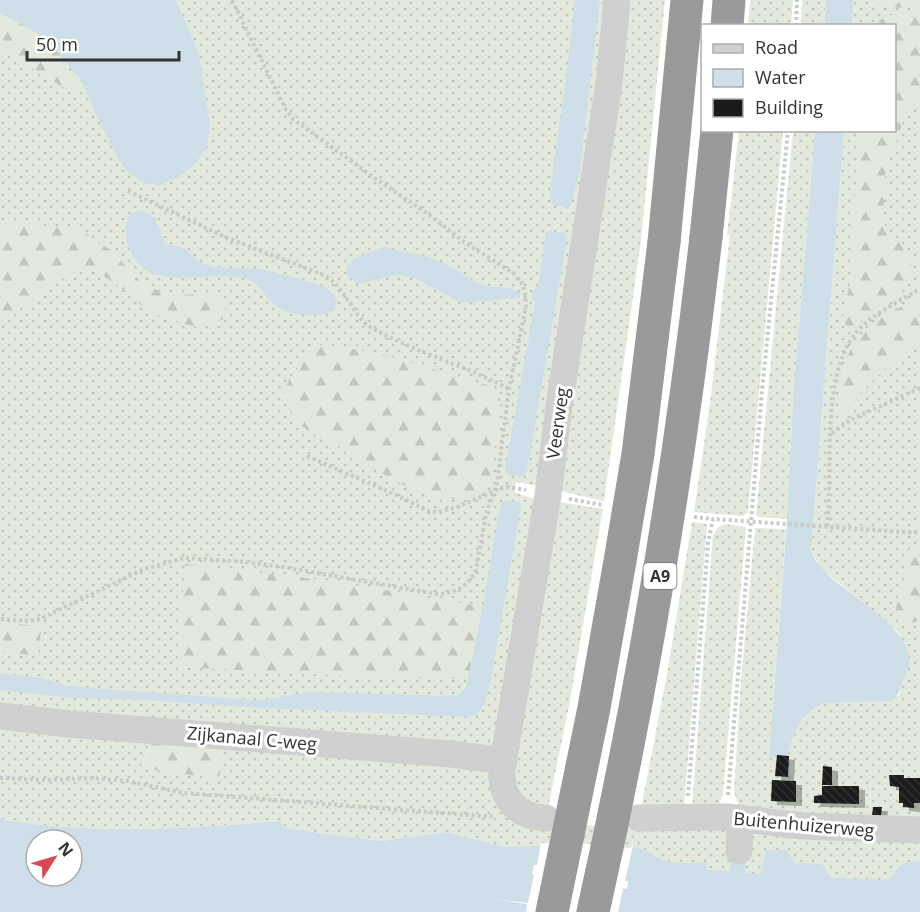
<svg xmlns="http://www.w3.org/2000/svg" width="920" height="912" font-family="'Open Sans',sans-serif">
	<style>
		.grass { fill: url(#grass-dots) }
		.forest { fill: url(#forest-firs) }
		.water { fill: #cfdfe9; fill-rule: evenodd }
		.pier { fill: #fff }
		.building { fill: url(#building-back-hatch); filter: url(#shadow) }
		.lines { fill: none; stroke-linecap: round; stroke-linejoin: round }
		.path { stroke: #cacaca; stroke-width: 4; stroke-dasharray: 3 3; stroke-linecap: butt }
		.minor { stroke: #d0d0d0; stroke-width: 27 }
		.highway { stroke: #9a9a9a; stroke-width: 33 }
		.highway-bridge { stroke: #9a9a9a; stroke-width: 33 }
		.labels { text-anchor: middle; dominant-baseline: central; stroke-width: 6; stroke-linejoin: round; paint-order: stroke }
		.shield { fill: #fff; stroke: #707070; stroke-width: 1.5 }
		.shield-label { font-size: 16px; font-weight: bold; fill: #333 }
		.street-label { font-size: 18px; fill: #333; stroke: #fff }
	</style>
	<defs>
		<pattern id="grass-dots" width="8" height="8" patternUnits="userSpaceOnUse" patternTransform="scale(1.5)"><rect width="8" height="8" fill="#e3e9dd"/><path d="M2 2h.1M6 6h.1" fill="none" stroke="#c3c8be" stroke-width="1.8" stroke-linecap="round"/></pattern>
		<pattern id="forest-firs" width="22" height="20" patternUnits="userSpaceOnUse" patternTransform="scale(1.5)"><rect width="22" height="20" fill="#e3e9dd"/><path d="M5 1l3.5 6h-7zM16 11l3.5 6h-7z" fill="#c3c8be"/></pattern>
		<pattern id="building-back-hatch" width="6" height="6" patternUnits="userSpaceOnUse" patternTransform="scale(1.5)"><rect width="6" height="6" fill="#1a1a1a"/><path d="M-1 5l2 2M0 0l6 6M5-1l2 2" fill="none" stroke="#333"/></pattern>
		<filter id="shadow"><feDropShadow dx="6" dy="4" stdDeviation="0" flood-color="#0004"/></filter>
	</defs>
	<rect width="100%" height="100%" fill="#fff"/>
	<!-- grass -->
	<g class="grass">
		<polygon points="0,0 607,0 539,486 516,482 514,492 537,500 503,729 490,749 0,712"/>
		<polygon points="619,0 665,0 641,240 604,501 555,490"/>
		<polygon points="750,0 793,0 791,25 748,25"/>
		<polygon points="802,0 826,0 824,25 801,26"/>
		<path d="M854,0H920V825L740,808L734,793L741,680L755,528L786,529L769,757H787C794,734 800,711 826,703L899,695L903,682L899,633L821,568L811,552L844,131L894,130V26L852,25Z"/>
		<polygon points="739,131 783,131 748,512 743,516 694,512 710,403 730,235 727,235"/>
		<polygon points="793,131 815,131 794,385 787,519 758,517 756,515"/>
		<polygon points="553,501 603,509 569,706 547,813 523,799 512,782"/>
		<polygon points="692,522 707,524 684,806 640,814 667,674"/>
		<polygon points="725,524 746,527 723,793 719,805 692,807 713,535 718,527"/>
		<path d="M0,721L153,735L141,767L220,778V744L483,767L530,824L746,829L920,836V912H618L626,888L625,881L635,832L631,848L505,847L446,832L381,841L284,828L279,821C187,829 92,835 0,819Z"/>
	</g>
	<!-- forest -->
	<g class="forest">
		<polygon points="875,0 920,0 920,7 883,8"/>
		<polygon points="920,13 920,100 905,114 898,138 890,156 885,175 886,191 883,208 885,228 908,251 913,272 899,297 864,318 856,328 850,329 845,324 843,313 854,266 854,198 859,173 859,145 863,131 894,130 894,26 878,25 880,20 891,15"/>
		<polygon points="0,14 14,19 47,39 81,80 79,89 62,87 46,76 0,51"/>
		<polygon points="21,222 83,231 112,251 141,282 169,296 214,293 226,305 224,318 214,325 195,327 149,312 120,287 96,271 71,273 0,323 0,224"/>
		<path d="M920,296V344C887,364 869,383 845,412L837,413L842,375L850,350L871,324Z"/>
		<path d="M326,344L385,355L494,387L501,401L490,481C455,528 381,472 346,451C315,432 299,435 283,397L289,379L316,346Z"/>
		<path d="M917,545H920V620L906,625C886,607 903,594 906,576C908,565 905,561 910,548Z"/>
		<path d="M185,564L330,581L490,608L476,679C376,680 276,671 177,667Z"/>
		<polygon points="0,622 27,625 42,622 38,656 0,651"/>
		<polygon points="153,735 220,744 220,779 141,768"/>
	</g>
	<!-- water -->
	<g class="water">
		<polygon points="0,0 176,0 199,54 210,124 207,148 195,164 178,177 160,185 143,183 128,172 117,157 99,121 81,80 47,39 14,20 0,14"/>
		<polygon points="575,0 600,0 579,176 571,205 568,208 552,205 550,192 567,71"/>
		<polygon points="826,0 854,0 852,25 824,25"/>
		<path d="M815,131H844L811,552C827,590 914,621 909,664C909,669 906,674 904,678C901,688 900,694 891,701L826,703C800,711 794,734 787,757H769L786,533L794,385Z"/>
		<path d="M141,210L155,218L165,243L185,249L204,264L214,267L262,269L321,285C329,289 342,300 334,309C329,315 319,315 312,315C300,315 287,314 277,307C266,299 261,284 247,279C214,269 161,291 137,262C130,253 126,244 126,233C126,221 127,211 141,210Z"/>
		<polygon points="550,231 565,233 567,238 527,472 522,477 509,475 505,470 535,303 532,299 532,293 538,285 546,233"/>
		<path d="M384,247C403,253 421,253 438,261C454,267 468,279 484,285C496,289 510,285 520,293V298L462,303L415,278L396,275L358,284L347,275V267L355,258Z"/>
		<polygon points="507,500 519,502 521,507 491,679 485,703 477,715 469,717 261,708 145,700 73,698 0,690 0,673 42,678 64,685 103,689 261,700 309,692 449,696 458,695 466,688 483,606 498,517 502,503"/>
		<path d="M0,819C92,835 187,829 280,821L284,828L381,841L446,832L505,847L544,846L612,912H0ZM36,840H72V876H36Z"/>
		<path d="M632,848L645,849C660,864 685,865 705,862L708,870L730,871L731,851H746L745,873L761,874L766,850H787L794,863L822,864L831,878L890,880C899,865 901,862 920,861V912H618L623,888H626L625,881Z"/>
	</g>
	<!-- pier -->
	<polygon class="pier" points="541,843 587,844 629,849 633,845 625,881 628,881 627,889 623,888 618,912 526,912 527,904 493,899 528,903 534,875 532,874 534,865 537,865"/>
	<!-- building -->
	<g class="building">
		<polygon points="777,755 789,756 788,777 775,776"/>
		<polygon points="823,766 832,767 832,785 822,785"/>
		<polygon points="889,775 904,775 904,778 920,778 920,803 914,803 914,808 903,807 903,803 899,803 899,787 890,786"/>
		<polygon points="772,780 796,781 796,802 771,801"/>
		<polygon points="822,786 859,786 859,804 814,803 814,796 822,795"/>
		<polygon points="873,807 882,807 881,816 872,816"/>
	</g>
	<g class="lines">
		<!-- path -->
		<g class="path">
			<polyline points="796,26 797,0"/>
			<path d="M128,191L225,237L326,276C345,289 351,310 367,325C412,352 463,364 509,389"/>
			<polyline points="832,433 852,419 920,388"/>
			<polyline points="307,456 396,495 428,511 436,512 455,508 501,488 508,487 526,490"/>
			<polyline points="569,499 603,505"/>
			<polyline points="694,517 713,519"/>
			<path d="M827,526C834,468 818,369 862,326C879,311 901,300 920,289"/>
			<path d="M1,619L25,621L40,619L144,569L184,558L245,562L283,567L437,594C455,593 468,587 476,570L486,514L497,483L509,389L526,307L525,292L523,285L513,273L464,242L431,216L376,179L293,119L285,108L232,0"/>
			<polyline points="0,778 45,780 91,778 127,781 184,793 495,817"/>
			<polyline points="728,795 762,391 788,130"/>
			<polyline points="688,796 708,543 713,519 920,533"/>
		</g>
		<!-- minor -->
		<g class="minor">
			<polyline points="0,716 69,724 451,754 504,761"/>
			<path d="M546,818C517,817 500,798 502,769L548,495L559,406L609,83L617,0"/>
			<polyline points="639,818 728,817 802,826 920,830"/>
			<polyline points="739,851 740,818"/>
		</g>
		<!-- highway -->
		<g class="highway">
			<polyline points="727,26 729,0"/>
			<polyline points="706,237 717,130"/>
			<polyline points="664,242 687,0"/>
		</g>
		<!-- highway-bridge -->
		<g class="highway-bridge">
			<polyline points="552,912 594,708 620,561 638,454 664,242"/>
			<path d="M593,912C643,689 680,464 706,237"/>
		</g>
	</g>
	<g class="labels">
		<!-- shield labels -->
		<rect class="shield" x="643.5" y="563" width="33" height="26" rx="4.5"/>
		<g class="shield-label">
			<text x="660" y="576">A9</text>
		</g>
		<!-- street labels -->
		<g class="street-label">
			<text transform="translate(557 423) rotate(-82)">Veerweg</text>
			<text transform="translate(252 738) rotate(5)">Zijkanaal C-weg</text>
			<text transform="translate(804 824) rotate(5)">Buitenhuizerweg</text>
		</g>
	</g>
	<!-- legend -->
	<rect x="701" y="24" width="195" height="108" fill="#ffffff" stroke="#adadad" stroke-width="1.5"/>
	<rect x="713" y="44" width="30" height="9" fill="#d0d0d0" stroke="#adadad" stroke-width="1.5"/>
	<text x="755" y="54" font-size="18" fill="#333333">Road</text>
	<rect x="713" y="69" width="30" height="18" fill="#cfdfe9" stroke="#adadad" stroke-width="1.5"/>
	<text x="755" y="84" font-size="18" fill="#333333">Water</text>
	<rect x="713" y="99" width="30" height="18" fill="#1a1a1a" stroke="#adadad" stroke-width="1.5"/>
	<text x="755" y="114" font-size="18" fill="#333333">Building</text>
	<!-- north arrow -->
	<g transform="translate(54 858) rotate(53)"><circle r="28" fill="#ffffff" stroke="#adadad" stroke-width="1.5"/>
	<path d="M0-4.5L10 22L0 15L-10 22Z" fill="#d64953"/>
	<text y="-9" font-size="16" font-weight="bold" text-anchor="middle" fill="#333333">N</text>
	</g>
	<!-- scale -->
	<path d="M27 51v9h152v-9" fill="none" stroke="#333333" stroke-width="3"/>
	<text x="36" y="51" font-size="18" fill="#333333" stroke="#ffffff" stroke-width="4.5" paint-order="stroke">50 m</text>
</svg>
